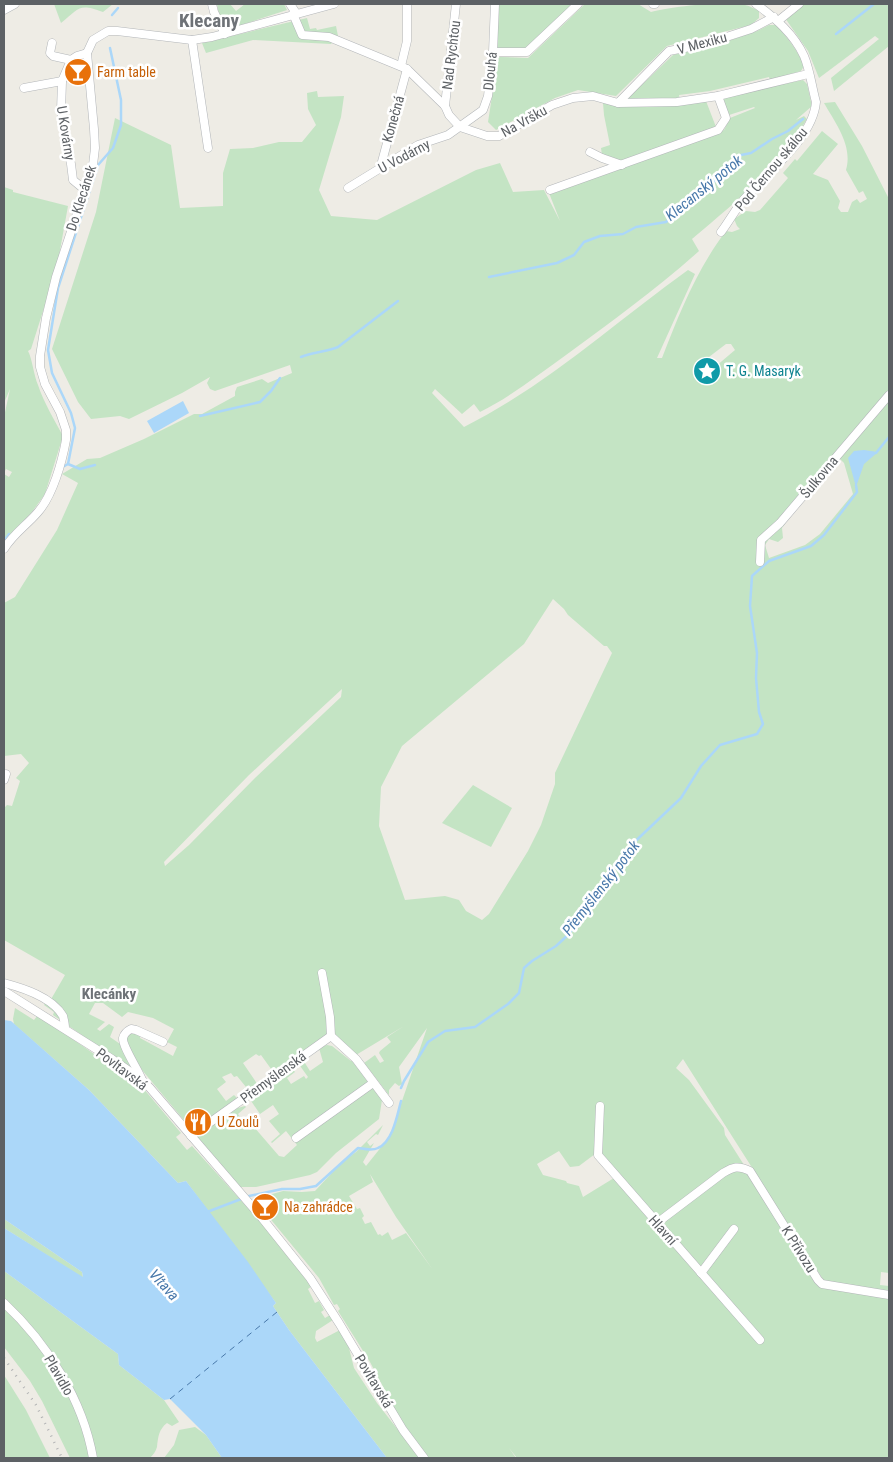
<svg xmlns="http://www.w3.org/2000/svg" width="893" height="1462" font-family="'Roboto Condensed',sans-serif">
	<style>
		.green { fill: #c4e4c4; fill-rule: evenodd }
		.water { fill: #abd7f9 }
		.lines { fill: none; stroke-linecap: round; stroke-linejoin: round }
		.stream { stroke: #abd7f9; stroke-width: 2.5 }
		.ferry { stroke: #4878aa; stroke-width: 1; stroke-dasharray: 6 5; stroke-linecap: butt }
		.street-casing { stroke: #b3b6b9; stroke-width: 9 }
		.street { stroke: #fff; stroke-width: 8 }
		.rail { stroke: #b3b4b5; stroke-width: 2.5; stroke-dasharray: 1 6; stroke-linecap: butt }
		.labels { text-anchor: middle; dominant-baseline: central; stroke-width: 5; stroke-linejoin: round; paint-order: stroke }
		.street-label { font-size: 14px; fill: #5d6165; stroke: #fff }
		.food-label { font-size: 14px; fill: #c56008; stroke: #fff; text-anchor: start }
		.culture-label { font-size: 14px; fill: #0d838f; stroke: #fff; text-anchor: start }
		.water-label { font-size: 15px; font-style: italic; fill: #4878aa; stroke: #fff }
		.neighbourhood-label { font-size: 15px; font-weight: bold; fill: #6e7277; stroke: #fff }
		.district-label { font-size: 19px; font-weight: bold; fill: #6e7277; stroke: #fff }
	</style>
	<rect width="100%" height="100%" fill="#eeece5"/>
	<!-- green -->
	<g class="green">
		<path d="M54,4H113L103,12C78,3 80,8 61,23Z"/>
		<polygon points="217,4 230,4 236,11 245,4 284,4 287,10 229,29 219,15"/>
		<polygon points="499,4 574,4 527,48 497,49"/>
		<path d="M585,4H638L651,12C670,7 727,0 745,5C750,6 755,9 759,11V18L751,25L667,46L616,96L578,90L555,98L496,130L488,122L498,58L500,57L528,58Z"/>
		<polygon points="802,4 889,4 889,46 834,91 831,78 879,39 875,36 819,78 808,51 785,18"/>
		<polygon points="307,18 310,29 316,28 317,30 336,26 338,36 331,44 253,40 206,53 202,43"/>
		<path d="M769,25H777C787,38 798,50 804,66L801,71L770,80L769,77L710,91L679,95L680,99L625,101L673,55L728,41L757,31Z"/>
		<path d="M803,80L807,84L812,106L796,120L804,116L807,119C778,167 734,204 692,239L699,251C657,289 612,321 566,355C539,374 511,397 480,412L474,404L462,414L435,389L432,393L464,427C546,386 614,323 688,270L695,274L657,358H662C679,314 697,269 726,231L732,232L740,229L737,226L734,219L746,211L755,212L760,210L788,178L783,173L795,159L797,161L822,131L838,144L813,174L828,180L840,201L838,208L841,212H848L852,202L857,199L860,203L867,199L863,191L859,193L846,170C853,146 836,124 824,103L835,102L862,146L889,199V1273L881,1272L880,1285L889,1286V1292L824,1281L683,1059L676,1068L689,1080L724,1128L725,1135L820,1285L889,1298V1458H517L509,1448L516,1458H426L402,1423L370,1362L338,1311L340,1309L337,1304L334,1305L319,1278L254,1199L283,1191L302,1192L315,1191L341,1163L356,1152L383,1125L378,1135L376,1134L367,1142L370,1146L374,1143L363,1162L366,1166L390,1136L427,1028L399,1067L402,1084L399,1086L395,1083L389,1090V1095L364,1063L375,1055L380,1063L384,1061L379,1053L380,1051L391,1042L387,1037L404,1026L356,1055L333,1032L328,1017V1035L274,1073L261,1055L259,1056L256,1054L243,1063L258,1085L246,1094L243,1089L246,1087L237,1076L234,1077L231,1073L222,1077L226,1082L217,1089L226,1101L234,1095L238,1099L193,1131L142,1070L126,1043V1038L131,1033L141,1034L140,1038L173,1056L177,1047L167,1042L174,1029L153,1018L128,1012L122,1017L103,1003H95L89,1014L105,1022L97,1029L100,1031L109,1024L114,1027L110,1037L123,1046L135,1072L53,1015L54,1012L44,1005L46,1002L50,1001L65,975L4,940V808L7,805L12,806L20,781L16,778L29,763L21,754L4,756V603L15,597L57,530L78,483L62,474L87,459L100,458L144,439L194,414H202L235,396V392L237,387L262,379L268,383L292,373L290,365L215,391L210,389L207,383L210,377L182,393L129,419L120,416L91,419L78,402L52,349L96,212L115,118L171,145L180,208L223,206V173L230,149L253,148L279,142H302L316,125L308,109L307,93L317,91L318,97L344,96L341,117L319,190L331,216L377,220L476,170L500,163L513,192L544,190L560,221L549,193L724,130L730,118L755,108L754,107L729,115L722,102L723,99L749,91ZM726,344H731L735,350L709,372L705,369V360ZM840,459L844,463L853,494L820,534L805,545L769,558L765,545L769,539L778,542L783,538L782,528L790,516ZM553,599L564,609L568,615L604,646H607L612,653L555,773V784L541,825L528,851L489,914L482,920L466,911L459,900L445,896L405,900L379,826L381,787L402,746L524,644ZM342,689L341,697L255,778L189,845L165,866L164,862L249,775ZM603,1115L601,1155L614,1178L583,1197L579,1186L567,1183L566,1181L543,1175L537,1164L559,1151L570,1167L579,1166L595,1154V1118ZM370,1174L396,1217L433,1270L406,1233L392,1240L388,1232L382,1236L380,1234L378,1235L371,1222L365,1224L362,1218L364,1216L360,1208L357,1209L349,1196L373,1182Z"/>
		<polygon points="706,101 716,127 624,162 602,155 601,148 610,145 604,115 603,103 625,107"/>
		<path d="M4,187L13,190V192L68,206L57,267L31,349L28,351C32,358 34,376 38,385C44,403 54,419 63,436L45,494L32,512L4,541V474L9,477L12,472L6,469L4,473V417L10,389L4,403Z"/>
		<polygon points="473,785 512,808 491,847 442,823"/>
		<polygon points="15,1008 34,1020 38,1015 143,1088 181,1133 176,1137 187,1150 192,1146 283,1247 312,1286 308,1289 315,1303 319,1301 324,1310 321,1312 325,1318 330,1315 333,1320 316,1331 315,1338 317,1342 340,1330 347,1340 354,1368 377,1403 420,1458 387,1458 289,1330 273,1306 276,1303 186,1181 178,1183 89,1090 14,1024 13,1019"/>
		<polygon points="327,1045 332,1046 351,1061 352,1061 382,1100 379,1119 336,1153 317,1172 310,1175 256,1187 240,1187 196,1138 234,1109 245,1106 246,1107 238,1114 250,1130 254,1127 279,1156 284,1157 297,1145 286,1131 272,1143 271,1142 280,1134 269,1121 279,1114 273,1105 260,1114 249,1098 292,1068 295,1072 287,1078 291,1084 304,1076 306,1079 308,1077 298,1063 303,1060 310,1071 323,1062 319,1048"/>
		<polygon points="4,1219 82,1272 83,1278 4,1228"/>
		<path d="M4,1271L118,1354L119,1365L164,1400L179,1422L172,1426L167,1423C159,1429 158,1437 157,1447C156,1451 153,1455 150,1458H96C92,1446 90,1432 85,1421C65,1376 40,1332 4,1299Z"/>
		<polygon points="4,1306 36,1341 57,1376 59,1376 80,1419 91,1458 70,1458 42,1401 30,1381 4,1347"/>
		<polygon points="4,1375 26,1410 50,1458 4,1458"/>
		<polygon points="195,1427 206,1435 222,1458 164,1458 174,1445 179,1430"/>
	</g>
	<!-- water -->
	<g class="water">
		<polygon points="183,401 189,413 154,433 147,421"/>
		<polygon points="864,450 878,452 864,464 856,487 848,458 854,451"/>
		<polygon points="4,1020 11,1021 89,1090 178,1183 186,1181 248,1262 276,1303 273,1306 289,1330 387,1458 222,1458 206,1435 170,1399 164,1400 119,1365 118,1354 4,1271 4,1228 83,1277 82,1272 4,1219"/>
	</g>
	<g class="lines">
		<!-- stream -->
		<g class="stream">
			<polyline points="112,15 118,8"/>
			<polyline points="836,34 874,4"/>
			<polyline points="489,277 557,263 574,255 584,242 600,236 623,234 636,227 666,222 684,205 725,173 733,162 741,155 751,153 772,139 788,131 803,119"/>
			<path d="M301,357C313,352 326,352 338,347L398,301"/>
			<polyline points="200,416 260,402 271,391 280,378"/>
			<polyline points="876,453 889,437"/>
			<polyline points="68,464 75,428 71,413 52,373 48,350 58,288 98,165 113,148 121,125 121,100 110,48"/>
			<polyline points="61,468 68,464 80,469 95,465"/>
			<polyline points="4,541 9,534"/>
			<polyline points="401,1088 404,1081 428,1042 445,1031 475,1027 508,1004 519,993 524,968 532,961 556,946 569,934 625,851 681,798 701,766 720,745 757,734 763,724 759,712 756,678 757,653 750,606 752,576 769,561 811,546 824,535 857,492 856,485"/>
			<path d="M207,1212L249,1196L282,1189H300L316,1186L358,1148C365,1149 372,1151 378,1148C393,1141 397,1116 401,1101"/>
		</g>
		<!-- ferry -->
		<polyline class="ferry" points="170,1399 277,1312"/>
		<!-- street casing -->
		<g class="street-casing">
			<g id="street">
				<polyline points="212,4 214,12 225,34"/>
				<polyline points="290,4 296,13"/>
				<polyline points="653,4 655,4"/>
				<polyline points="4,10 15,4"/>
				<polyline points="293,14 302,35 329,37 407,69 445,106 449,115 460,127 487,136 499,136 552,105 573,98 593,96 618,103 677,102 718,96 808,74"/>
				<polyline points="778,21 799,4"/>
				<polyline points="192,40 208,148"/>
				<polyline points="52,43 50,53 53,56 71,60"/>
				<polyline points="493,52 527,52 578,4"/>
				<polyline points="401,66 407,41 407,4"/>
				<polyline points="24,88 62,81"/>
				<polyline points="618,103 669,51 705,44 751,29 774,17"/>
				<polyline points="445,106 456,4"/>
				<polyline points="590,152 602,158 622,165"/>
				<polyline points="380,169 407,69"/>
				<polyline points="348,188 418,145 448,135 483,110 488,96 493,52 495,4"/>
				<polyline points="85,190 73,180 71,164 61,111 62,81 71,60 77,56 87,53"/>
				<polyline points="550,190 718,130 726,118 718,96"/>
				<path d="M721,232C730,220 736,208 746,197C768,172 813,138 816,102C812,88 810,70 804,56C794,34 775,18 756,4"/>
				<path d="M4,549C13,534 27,525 38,512C53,495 62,462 66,440V430L60,412L45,384L40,367V356L46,318L56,277L93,165L95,148L94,129L87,53L93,40L108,31H117L192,40L212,37L334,4"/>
				<polyline points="760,562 761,540 780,523 889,395"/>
				<polyline points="4,780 6,774"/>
				<polyline points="322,973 330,1017 331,1036 356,1059 389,1103"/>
				<path d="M4,983C23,988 52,997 63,1016C64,1020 65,1025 65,1028"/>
				<polyline points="4,991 112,1059 141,1079 150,1088 262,1218 310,1278 339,1323 403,1430 424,1458"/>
				<path d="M142,1080C139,1071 122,1046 123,1038C124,1034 127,1031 131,1029L136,1030L163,1042"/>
				<polyline points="600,1106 598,1155 760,1340"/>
				<polyline points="191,1136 331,1036"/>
				<polyline points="296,1138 373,1083"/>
				<path d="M657,1223L723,1173C733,1167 738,1165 750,1171L818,1280L822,1284L889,1295"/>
				<polyline points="701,1273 734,1229"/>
				<path d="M4,1303C47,1343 83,1400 93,1458"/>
			</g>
		</g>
		<!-- street -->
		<use href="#street" class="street"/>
		<!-- rail -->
		<polyline class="rail" points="4,1358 36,1405 62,1458"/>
	</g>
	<!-- icons -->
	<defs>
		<g id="bar-disc" transform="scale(1.4375)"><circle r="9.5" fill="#e8710a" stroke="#fff"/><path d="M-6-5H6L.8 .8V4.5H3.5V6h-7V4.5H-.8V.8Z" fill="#fff"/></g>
		<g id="sight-disc" transform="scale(1.4375)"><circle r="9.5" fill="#0f9aa8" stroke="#fff"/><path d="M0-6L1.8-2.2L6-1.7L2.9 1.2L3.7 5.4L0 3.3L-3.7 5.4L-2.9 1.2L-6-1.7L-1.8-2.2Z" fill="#fff"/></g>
		<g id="restaurant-disc" transform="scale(1.4375)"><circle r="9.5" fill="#e8710a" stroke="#fff"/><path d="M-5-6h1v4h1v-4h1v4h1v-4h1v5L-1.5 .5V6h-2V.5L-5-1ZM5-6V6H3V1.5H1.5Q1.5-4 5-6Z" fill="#fff"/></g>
	</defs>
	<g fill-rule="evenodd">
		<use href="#bar-disc" x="78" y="72"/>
		<use href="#sight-disc" x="707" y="371"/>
		<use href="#restaurant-disc" x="198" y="1122"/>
		<use href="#bar-disc" x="265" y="1207"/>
	</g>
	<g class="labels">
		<!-- street labels -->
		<g class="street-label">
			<text transform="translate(702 43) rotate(-15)">V Mexiku</text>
			<text transform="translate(451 55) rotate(-83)">Nad Rychtou</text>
			<text transform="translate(490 71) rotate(-84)">Dlouhá</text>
			<text transform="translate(393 119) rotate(-74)">Konečná</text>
			<text transform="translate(524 121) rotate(-29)">Na Vršku</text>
			<text transform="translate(66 133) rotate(81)">U Kovárny</text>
			<text transform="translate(404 156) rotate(-28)">U Vodárny</text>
			<text transform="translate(771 169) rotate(-50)">Pod Černou skálou</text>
			<text transform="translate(81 198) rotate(-72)">Do Klecánek</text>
			<text transform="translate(819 477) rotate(-50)">Šulkovna</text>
			<text transform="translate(122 1069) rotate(37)">Povltavská</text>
			<text transform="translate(273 1077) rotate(-36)">Přemyšlenská</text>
			<text transform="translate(663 1230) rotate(48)">Hlavní</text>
			<text transform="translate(799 1249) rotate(58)">K Přívozu</text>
			<text transform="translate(59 1375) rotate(60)">Plavidlo</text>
			<text transform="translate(374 1381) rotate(59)">Povltavská</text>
		</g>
		<!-- food labels -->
		<g class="food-label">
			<text x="97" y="72">Farm table</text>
			<text x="217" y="1122">U Zoulů</text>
			<text x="284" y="1207">Na zahrádce</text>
		</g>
		<!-- culture labels -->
		<g class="culture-label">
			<text x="726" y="371">T. G. Masaryk</text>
		</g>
		<!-- water labels -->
		<g class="water-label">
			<text transform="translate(704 188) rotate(-39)">Klecanský potok</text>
			<text transform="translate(601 888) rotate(-52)">Přemyšlenský potok</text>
			<text transform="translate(164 1285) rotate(48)">Vltava</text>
		</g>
		<!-- neighbourhood labels -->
		<g class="neighbourhood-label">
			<text x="109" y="994">Klecánky</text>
		</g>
		<!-- district labels -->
		<g class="district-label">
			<text x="209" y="20">Klecany</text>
		</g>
	</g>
	<!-- border -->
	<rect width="893" height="1462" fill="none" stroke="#5d6165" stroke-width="10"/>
</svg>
